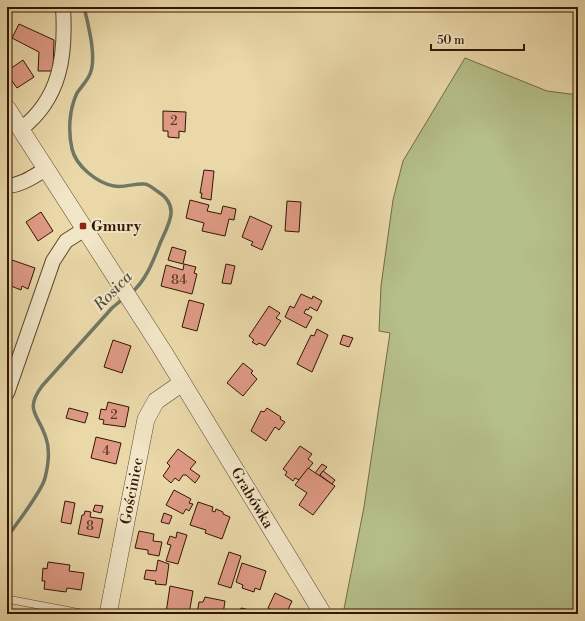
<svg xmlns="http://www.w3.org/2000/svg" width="585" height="621" font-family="'Libre Bodoni',serif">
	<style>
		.green { fill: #b5bf89; stroke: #736a46 }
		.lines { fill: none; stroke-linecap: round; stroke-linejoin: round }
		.stream { stroke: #6f7865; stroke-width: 3.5 }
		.building { fill: #df9a85; stroke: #311603 }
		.service-casing { stroke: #5f462c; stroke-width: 8 }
		.minor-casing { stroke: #5f462c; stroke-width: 16 }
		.tertiary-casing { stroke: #5f462c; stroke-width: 18 }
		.service { stroke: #f1e6c7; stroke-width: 7 }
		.minor { stroke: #f1e6c7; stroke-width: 14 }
		.tertiary { stroke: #f1e6c7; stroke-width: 17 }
		.poi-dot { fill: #8f2418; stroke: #f1e6c7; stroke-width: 1.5 }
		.labels { text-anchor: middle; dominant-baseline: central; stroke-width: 4; stroke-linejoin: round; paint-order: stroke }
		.number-label { font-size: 13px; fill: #5c3724 }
		.poi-label { font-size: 15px; font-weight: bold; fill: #311603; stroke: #f1e6c7; text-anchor: start }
		.street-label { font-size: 15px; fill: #311603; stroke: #f1e6c7 }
		.water-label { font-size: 16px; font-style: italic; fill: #554f3c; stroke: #f1e6c7 }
	</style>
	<rect width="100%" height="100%" fill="#ead8a9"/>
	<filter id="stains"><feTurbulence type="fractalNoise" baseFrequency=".005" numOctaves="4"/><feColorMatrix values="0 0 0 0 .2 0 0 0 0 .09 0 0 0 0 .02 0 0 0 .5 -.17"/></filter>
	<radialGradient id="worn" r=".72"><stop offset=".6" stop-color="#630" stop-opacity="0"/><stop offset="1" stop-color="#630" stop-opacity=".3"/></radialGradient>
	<!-- green -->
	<polygon class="green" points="465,58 547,91 578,95 578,614 343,614 364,507 390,333 379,331 381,286 393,200 403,161"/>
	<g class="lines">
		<!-- stream -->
		<g class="stream">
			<path d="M84,7C88,24 98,60 89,76C86,82 81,87 77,93C69,110 68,131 72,149C76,166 97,183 114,186C124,188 135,183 144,184C149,184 154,189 157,191C180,205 170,222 161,241C154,259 146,281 131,293"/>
			<path d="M7,537C16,525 42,490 45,478C48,466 50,449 46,438C38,413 24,411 42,386L112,308L124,298"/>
		</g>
	</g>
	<!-- building -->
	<g class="building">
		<polygon points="19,24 54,40 53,71 38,71 39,52 12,38"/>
		<polygon points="23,60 34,77 17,88 7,74 7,71"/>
		<polygon points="163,111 186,112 185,132 179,131 179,138 168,137 168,131 163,131"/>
		<polygon points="204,170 214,171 211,200 201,198 202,193 200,193"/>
		<polygon points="190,200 209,205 207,211 221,214 223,206 236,209 234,220 229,219 225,236 202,231 204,223 186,218"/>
		<polygon points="287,201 301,202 299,232 285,231"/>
		<polygon points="41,212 53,231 38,241 26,222"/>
		<polygon points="250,216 272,226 262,250 251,245 253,242 242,237"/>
		<polygon points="172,247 186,251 183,264 168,260"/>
		<polygon points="12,260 35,268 28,289 22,286 21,290 11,286 12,283 7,282 7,273"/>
		<polygon points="184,264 196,267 194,273 197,274 192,294 161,286 166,265 183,270"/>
		<polygon points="226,264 235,266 231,284 222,283"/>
		<polygon points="301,294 312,299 313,296 322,301 317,311 310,307 308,310 306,309 304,313 312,317 306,328 285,317 290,306 294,308"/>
		<polygon points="189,300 204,304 197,331 182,327"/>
		<polygon points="269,306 280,313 276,318 281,321 265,346 259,343 257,345 252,342 254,340 249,336"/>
		<polygon points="317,329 328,335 312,372 297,364 311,335 314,336"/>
		<polygon points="343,335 353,338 349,347 340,344"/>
		<polygon points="113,340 131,346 122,373 104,367"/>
		<polygon points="243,363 253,371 251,373 257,379 243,396 227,383"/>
		<polygon points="108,402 129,407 125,427 103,424 104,420 99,419 101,409 106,410"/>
		<polygon points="69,408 88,413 85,423 66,418"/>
		<polygon points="267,408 281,417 280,419 285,422 279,430 275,427 266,441 251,431 261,411 264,412"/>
		<polygon points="96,437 121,443 116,464 91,458"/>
		<polygon points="300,446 312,454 308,459 313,463 299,480 295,478 293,481 285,475 287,472 283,469"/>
		<polygon points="178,449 196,462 190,469 200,476 195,483 186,475 183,475 179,481 175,478 171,483 163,476 170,466 167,463"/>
		<polygon points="322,464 327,467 319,476 315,473"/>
		<polygon points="308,468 335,486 313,515 299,505 307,493 295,485"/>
		<polygon points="323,471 335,480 332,484 320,475"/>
		<polygon points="174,490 191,499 189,503 193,504 189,511 186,509 183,514 166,505"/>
		<polygon points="65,501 75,503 71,524 61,522"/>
		<polygon points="198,502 213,507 212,511 215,512 216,509 223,512 223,514 230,517 222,539 205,533 206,530 190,525"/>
		<polygon points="95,505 103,506 101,513 93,511"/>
		<polygon points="85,511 91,512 90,517 103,519 99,538 78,534 82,515 84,515"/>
		<polygon points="164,513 172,516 169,524 161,522"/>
		<polygon points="139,531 154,534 153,541 162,542 159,556 148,554 148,550 135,548"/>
		<polygon points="177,532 187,535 178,564 166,561 171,545 167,544 170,536 176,538"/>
		<polygon points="229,552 241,556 231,588 218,584"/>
		<polygon points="158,560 169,564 166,585 155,584 156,581 144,579 146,570 156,571"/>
		<polygon points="48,562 70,565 69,571 84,573 81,590 67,588 66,592 44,589 45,581 42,581 43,568 47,569"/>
		<polygon points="242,563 266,571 260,590 255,588 254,592 242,588 243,585 236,582"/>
		<polygon points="170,586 193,591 189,614 166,613"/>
		<polygon points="275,593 292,601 286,614 269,614 271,610 268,608"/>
		<polygon points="205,597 225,601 223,614 197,614 199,602 203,602"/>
		<polygon points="241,608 254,611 254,614 239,614"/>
	</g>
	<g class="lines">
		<!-- service casing -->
		<g class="service-casing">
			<polyline id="service" points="7,599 86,614"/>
		</g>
		<!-- minor casing -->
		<g class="minor-casing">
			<g id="minor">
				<path d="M21,129C61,98 66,55 63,7"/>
				<path d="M7,186C22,185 34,176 46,169"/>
				<polyline points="7,393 53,261 66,241 85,229"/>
			</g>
		</g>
		<!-- tertiary casing -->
		<g class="tertiary-casing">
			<g id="tertiary">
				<polyline points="7,108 163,351 323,614"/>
				<polyline points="108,614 146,419 156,401 182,383"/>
			</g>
		</g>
		<!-- service -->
		<use href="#service" class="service"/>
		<!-- minor -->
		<use href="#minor" class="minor"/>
		<!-- tertiary -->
		<use href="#tertiary" class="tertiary"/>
	</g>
	<!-- markers -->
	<rect class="poi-dot" x="79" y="222" width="8" height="8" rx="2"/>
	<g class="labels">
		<!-- number labels -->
		<g class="number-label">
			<text x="174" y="121">2</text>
			<text x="179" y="280">84</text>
			<text x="114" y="415">2</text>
			<text x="106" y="451">4</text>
			<text x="90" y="526">8</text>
		</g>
		<!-- poi labels -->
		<g class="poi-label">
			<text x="91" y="226">Gmury</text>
		</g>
		<!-- street labels -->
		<g class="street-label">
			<text transform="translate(132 491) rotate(-79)">Gościniec</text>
			<text transform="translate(252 498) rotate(59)">Grabówka</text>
		</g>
		<!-- water labels -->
		<g class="water-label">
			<text transform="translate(113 291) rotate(-46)">Rosica</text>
		</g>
	</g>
	<!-- margin -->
	<rect width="585" height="621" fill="none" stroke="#ead8a9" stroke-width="24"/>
	<rect x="8" y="8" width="569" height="605" fill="none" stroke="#311603" stroke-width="2"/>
	<rect x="12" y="12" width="561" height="597" fill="none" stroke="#311603"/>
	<!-- scale -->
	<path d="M431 44v6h93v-6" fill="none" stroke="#311603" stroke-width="2"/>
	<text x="437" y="44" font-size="12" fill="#311603" stroke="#f1e6c7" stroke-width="3" paint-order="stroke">50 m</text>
	<rect width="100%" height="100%" filter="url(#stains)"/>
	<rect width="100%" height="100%" fill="url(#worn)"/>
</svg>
